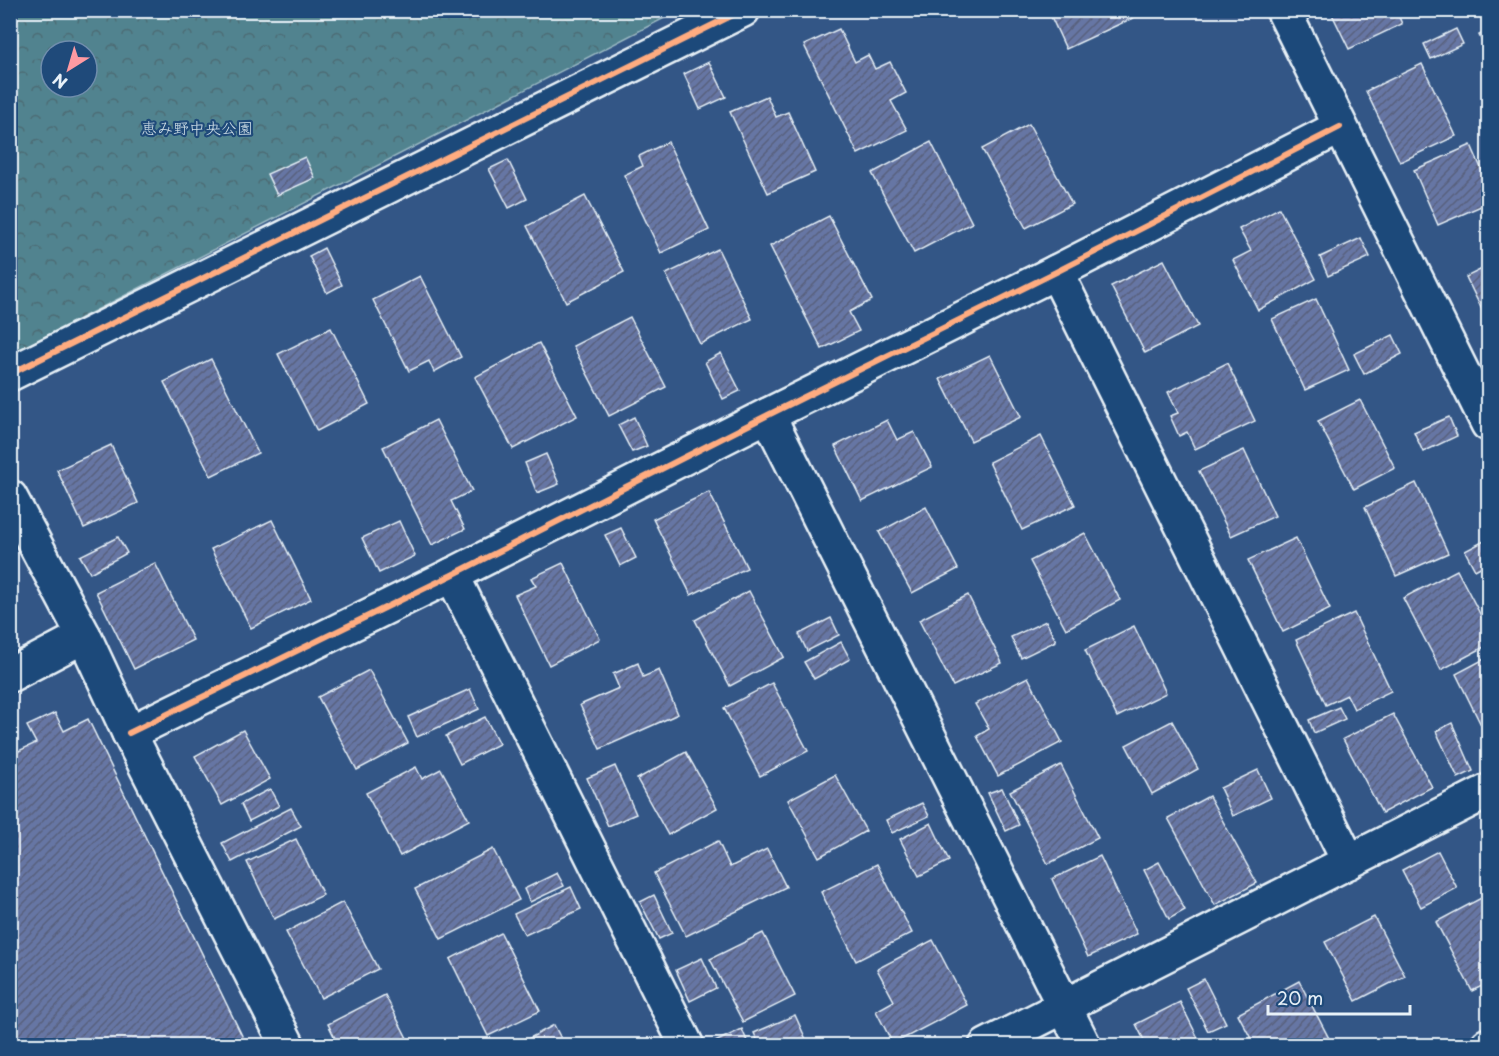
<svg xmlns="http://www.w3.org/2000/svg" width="1499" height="1056" font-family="'Playpen Sans','Klee One',sans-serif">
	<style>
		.forest { fill: url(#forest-crowns); stroke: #9cbac4; stroke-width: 1.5; fill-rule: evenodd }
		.building { fill: url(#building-hatch); stroke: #e8f1f8; stroke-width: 1.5 }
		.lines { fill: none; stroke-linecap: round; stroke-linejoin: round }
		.street-casing { stroke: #e8f1f8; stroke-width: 38 }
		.secondary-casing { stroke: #e8f1f8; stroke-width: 38 }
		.street { stroke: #1f4a7a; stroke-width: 33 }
		.secondary { stroke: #1f4a7a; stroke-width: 33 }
		.cycleway-casing { stroke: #1f4a7a; stroke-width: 10 }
		.cycleway { stroke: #ffac80; stroke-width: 6 }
		.labels { text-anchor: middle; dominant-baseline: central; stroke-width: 4.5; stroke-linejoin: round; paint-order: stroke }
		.park-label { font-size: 16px; fill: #d1e0e8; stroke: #1f4a7a }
	</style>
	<defs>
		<pattern id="forest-crowns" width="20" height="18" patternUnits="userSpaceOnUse" patternTransform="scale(1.5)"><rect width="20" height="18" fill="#51838f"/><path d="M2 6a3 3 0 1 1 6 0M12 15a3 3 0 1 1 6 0" fill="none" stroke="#4d6b73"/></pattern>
		<pattern id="building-hatch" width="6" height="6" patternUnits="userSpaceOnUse" patternTransform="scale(1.5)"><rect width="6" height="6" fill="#6676a4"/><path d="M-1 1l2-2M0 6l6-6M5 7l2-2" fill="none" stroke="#58617c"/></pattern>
	</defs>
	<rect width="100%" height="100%" fill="#335686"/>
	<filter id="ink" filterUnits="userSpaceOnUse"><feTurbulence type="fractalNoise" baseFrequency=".0167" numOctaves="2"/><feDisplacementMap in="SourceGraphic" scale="12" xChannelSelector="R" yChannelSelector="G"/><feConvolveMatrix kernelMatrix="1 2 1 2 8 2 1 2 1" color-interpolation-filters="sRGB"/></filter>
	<g filter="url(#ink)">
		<!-- forest -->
		<path class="forest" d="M11,11H678L11,354ZM51,51H87V87H51Z"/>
		<!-- building -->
		<g class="building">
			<polygon points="1048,10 1137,10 1139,15 1066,49"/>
			<polygon points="1330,10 1396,10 1402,24 1349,49"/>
			<polygon points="839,29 855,62 868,55 875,69 890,62 906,93 891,101 907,130 858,154 804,45"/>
			<polygon points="1456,29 1463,44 1431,59 1424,44"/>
			<polygon points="1488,31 1488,54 1479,35"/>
			<polygon points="709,62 726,97 700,109 684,74"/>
			<polygon points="1422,64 1456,136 1400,162 1366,91"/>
			<polygon points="767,96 776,117 788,112 815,172 768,193 730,112"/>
			<polygon points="1029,124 1072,204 1026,228 982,149"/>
			<polygon points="668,142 709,230 661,253 624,175 643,166 639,156"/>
			<polygon points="931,142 972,223 914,253 872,173"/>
			<polygon points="1471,145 1488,184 1488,203 1438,225 1414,170"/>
			<polygon points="305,157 315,178 277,195 267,174"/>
			<polygon points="508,160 527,199 509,208 489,169"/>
			<polygon points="585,196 624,272 566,302 527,226"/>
			<polygon points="1279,208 1316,279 1258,310 1233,260 1251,251 1239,229"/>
			<polygon points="829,216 872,300 849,312 859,331 822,349 770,246"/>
			<polygon points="1361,238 1370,257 1328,276 1320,257"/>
			<polygon points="324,248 342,285 327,293 309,256"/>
			<polygon points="718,249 752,319 700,344 666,274"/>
			<polygon points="1164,260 1198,326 1145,353 1111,286"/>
			<polygon points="1488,266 1488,322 1466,277"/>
			<polygon points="420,276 461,357 434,372 429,361 409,371 373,300"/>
			<polygon points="1316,299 1349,370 1305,390 1272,319"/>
			<polygon points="630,317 666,387 609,416 573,346"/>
			<polygon points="331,328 369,404 317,431 278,354"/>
			<polygon points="1393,335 1402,354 1364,374 1354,354"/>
			<polygon points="539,343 577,416 513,449 475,377"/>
			<polygon points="721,353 740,391 723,399 705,362"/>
			<polygon points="990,355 1021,417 971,441 940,379"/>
			<polygon points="211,359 258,453 211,476 164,382"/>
			<polygon points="1227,363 1255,421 1195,449 1187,432 1179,436 1170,416 1178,413 1168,392"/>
			<polygon points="1360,400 1395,468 1354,489 1318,421"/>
			<polygon points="634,417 647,446 632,452 618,425"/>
			<polygon points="1449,417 1457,436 1423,452 1414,432"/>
			<polygon points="436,420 472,491 451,501 465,529 432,545 383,447"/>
			<polygon points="887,420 897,440 914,432 932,467 862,501 835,446"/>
			<polygon points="1041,436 1075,505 1022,530 989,462"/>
			<polygon points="111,445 138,503 84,528 57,470"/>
			<polygon points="1244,450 1275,516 1231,536 1199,471"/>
			<polygon points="546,454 559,484 537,493 525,463"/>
			<polygon points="1416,483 1448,553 1396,576 1365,507"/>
			<polygon points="709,492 747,568 691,595 653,519"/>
			<polygon points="926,507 958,569 912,593 879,532"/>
			<polygon points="272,520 311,599 251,628 211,549"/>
			<polygon points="399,521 415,556 379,573 362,538"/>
			<polygon points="621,528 636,558 620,566 605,535"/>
			<polygon points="1085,533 1120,600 1066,629 1030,561"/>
			<polygon points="118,537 127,553 90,573 80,556"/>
			<polygon points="1296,538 1330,609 1283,632 1248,560"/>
			<polygon points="1488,539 1488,563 1475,570 1465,551"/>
			<polygon points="155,563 193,640 134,669 96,592"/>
			<polygon points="563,563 600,639 549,665 515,595 536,586 531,578"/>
			<polygon points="1457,570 1488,629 1488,645 1441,670 1403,598"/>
			<polygon points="749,591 784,657 730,686 695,620"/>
			<polygon points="968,595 1002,663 953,686 919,620"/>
			<polygon points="1354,613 1391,691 1354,709 1347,695 1326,705 1296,640"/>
			<polygon points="831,618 839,635 807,651 799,634"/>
			<polygon points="1046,621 1056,641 1021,658 1011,637"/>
			<polygon points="1134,626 1166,693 1117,717 1085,650"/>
			<polygon points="841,642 850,659 814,679 804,662"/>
			<polygon points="1488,657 1488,739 1456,674"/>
			<polygon points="638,663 643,677 659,670 678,714 600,749 580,705 619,688 613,674"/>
			<polygon points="369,670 408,743 357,770 318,697"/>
			<polygon points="1028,677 1062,742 998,776 977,736 989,729 975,704"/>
			<polygon points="772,683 808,751 760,776 724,708"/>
			<polygon points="470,689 479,709 417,737 408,717"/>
			<polygon points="1339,707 1345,719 1314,733 1309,720"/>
			<polygon points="55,713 64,731 88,719 247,1046 10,1046 10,755 36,743 27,726"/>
			<polygon points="1393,714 1432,787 1382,813 1343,739"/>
			<polygon points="485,717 499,744 460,764 446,736"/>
			<polygon points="1172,721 1198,769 1152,794 1126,745"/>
			<polygon points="1452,723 1473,771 1458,778 1436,731"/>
			<polygon points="243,730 270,779 222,805 195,756"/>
			<polygon points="686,752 717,808 668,835 637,779"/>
			<polygon points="1061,765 1098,838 1048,864 1010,791"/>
			<polygon points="615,766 636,814 608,826 587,778"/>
			<polygon points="416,767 422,779 441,769 469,820 400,856 366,793"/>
			<polygon points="1258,770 1271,798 1233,816 1220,788"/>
			<polygon points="835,775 866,831 819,857 788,800"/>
			<polygon points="1002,788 1019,825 1006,831 988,793"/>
			<polygon points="270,789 279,806 249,821 241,804"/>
			<polygon points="1209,796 1257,883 1215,905 1168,818"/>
			<polygon points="922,803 929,816 892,833 886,820"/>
			<polygon points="291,808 301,826 232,862 222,843"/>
			<polygon points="931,823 949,861 919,876 900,839"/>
			<polygon points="296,839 323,895 274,919 247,862"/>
			<polygon points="718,841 730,867 767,849 786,887 686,936 654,873"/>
			<polygon points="493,849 519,900 441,939 415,889"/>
			<polygon points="1438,851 1457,888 1421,907 1402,870"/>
			<polygon points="1100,856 1137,934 1088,957 1052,879"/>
			<polygon points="1159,862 1185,910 1169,919 1144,870"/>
			<polygon points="877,864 912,933 856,961 821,892"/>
			<polygon points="557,873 564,886 530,902 524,889"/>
			<polygon points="571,887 581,909 525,935 514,914"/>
			<polygon points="654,895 672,933 659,939 640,902"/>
			<polygon points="1485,896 1488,902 1488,983 1472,991 1436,922"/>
			<polygon points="343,902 378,969 321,998 286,932"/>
			<polygon points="1374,917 1405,976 1356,1001 1325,942"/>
			<polygon points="501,933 540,1011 488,1036 450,959"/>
			<polygon points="763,933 795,996 743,1022 710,959"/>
			<polygon points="933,940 967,1005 893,1044 876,1011 894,1001 877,969"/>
			<polygon points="702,958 716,988 690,1001 676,970"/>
			<polygon points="1204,979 1226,1023 1208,1031 1186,988"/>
			<polygon points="1299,981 1333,1046 1255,1046 1238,1014"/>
			<polygon points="385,995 411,1046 339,1046 328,1024"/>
			<polygon points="1180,1002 1202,1046 1147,1046 1136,1024"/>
			<polygon points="795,1015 809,1046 760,1046 754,1033"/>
			<polygon points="554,1025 565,1046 515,1046"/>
			<polygon points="742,1029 749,1046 716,1046 715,1042"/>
		</g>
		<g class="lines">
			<!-- street casing -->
			<g class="street-casing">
				<g id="street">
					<polyline points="1283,10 1488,424"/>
					<polyline points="1056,272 1349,862"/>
					<polyline points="10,374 743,10"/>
					<polyline points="768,415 1084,1046"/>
					<polyline points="10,497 84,636 129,733 288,1046"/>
					<polyline points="452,575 687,1046"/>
					<polyline points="129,733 452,575 768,415 1056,272 1340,127"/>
					<polyline points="986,1046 1488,791"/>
				</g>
			</g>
			<!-- secondary casing -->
			<g class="secondary-casing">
				<g id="secondary">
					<polyline points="10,675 84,636"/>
					<polyline points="1487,1046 1488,1045"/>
				</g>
			</g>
			<!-- street -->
			<use href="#street" class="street"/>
			<!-- secondary -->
			<use href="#secondary" class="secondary"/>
			<!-- cycleway casing -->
			<g class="cycleway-casing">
				<g id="cycleway">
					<polyline points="10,374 743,10"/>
					<polyline points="129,733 452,575 768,415 1056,272 1340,127"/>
				</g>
			</g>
			<!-- cycleway -->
			<use href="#cycleway" class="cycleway"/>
		</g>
	</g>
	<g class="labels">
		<!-- park labels -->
		<g class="park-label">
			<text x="197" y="127">恵み野中央公園</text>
		</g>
	</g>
	<!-- margin -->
	<rect width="1499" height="1056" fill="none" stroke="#1f4a7a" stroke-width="36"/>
	<rect x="18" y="18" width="1463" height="1020" fill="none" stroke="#e8f1f8" stroke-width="2" filter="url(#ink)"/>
	<!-- north arrow -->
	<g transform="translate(69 69) rotate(217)"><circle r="28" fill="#1f4a7a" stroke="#6f8dac" stroke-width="1.5"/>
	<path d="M0-4.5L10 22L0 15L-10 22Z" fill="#ff9aa2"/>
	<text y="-9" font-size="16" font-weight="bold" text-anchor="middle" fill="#e8f1f8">N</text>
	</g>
	<!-- scale -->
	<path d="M1268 1005v9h142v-9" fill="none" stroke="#e8f1f8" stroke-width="3"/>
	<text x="1277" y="1005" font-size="18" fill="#e8f1f8" stroke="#1f4a7a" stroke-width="4.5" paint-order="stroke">20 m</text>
</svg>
